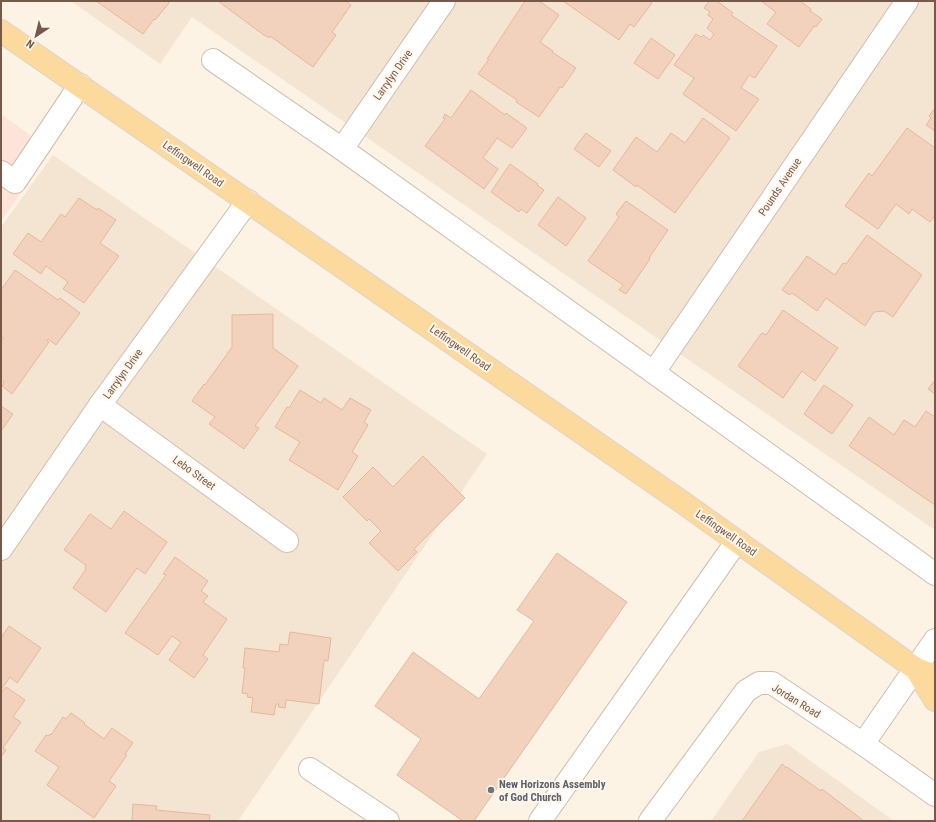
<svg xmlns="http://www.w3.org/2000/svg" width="936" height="822" font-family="'Roboto Condensed',sans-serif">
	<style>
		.residential { fill: #f4e5d3 }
		.commercial { fill: #fde3d8 }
		.building { fill: #f2d2bc; stroke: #e5b89c }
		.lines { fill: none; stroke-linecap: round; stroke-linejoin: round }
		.minor-casing { stroke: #d0bdad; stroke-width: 24 }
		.major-casing { stroke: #dbd4d0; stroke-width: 24 }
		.minor { stroke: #fff; stroke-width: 22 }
		.major { stroke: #fcd99c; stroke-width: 22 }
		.worship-dot { fill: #6b7280; stroke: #fff7eb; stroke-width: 1.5 }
		.labels { text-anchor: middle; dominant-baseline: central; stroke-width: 4; stroke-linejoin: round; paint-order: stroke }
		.street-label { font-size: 11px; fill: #765949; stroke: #fff7eb }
		.worship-label { font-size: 11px; font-weight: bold; fill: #5b616d; stroke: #fff7eb; text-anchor: start }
	</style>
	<rect width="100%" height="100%" fill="#fdf3e4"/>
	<!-- residential -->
	<g class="residential">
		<polygon points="71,1 935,1 935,530 192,17 160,64"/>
		<polygon points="53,155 487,454 238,821 1,821 1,227"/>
		<polygon points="787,744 894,821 711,821 759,752"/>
	</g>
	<!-- commercial -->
	<polygon class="commercial" points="1,114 51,150 1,221"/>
	<!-- building -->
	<g class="building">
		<polygon points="96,1 169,1 169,3 155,20 154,19 143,34"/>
		<polygon points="218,1 345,1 351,5 332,32 336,35 313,67 270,36 269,38 265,35 265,36"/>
		<polygon points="525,1 539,1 559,15 540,42 553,51 552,52 576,68 562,88 560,87 539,117 516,102 517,100 478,74 489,59 487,59"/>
		<polygon points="563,1 649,1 652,3 634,27 630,24 619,40"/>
		<polygon points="709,1 717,1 733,13 731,15 777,46 755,78 749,75 741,88 759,99 736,131 683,94 694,78 674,65 696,34 701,37 703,35 710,40 714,34 707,28 713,19 708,15 710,12 704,8"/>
		<polygon points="761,1 800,1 811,9 810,11 822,19 816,27 814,26 799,47 767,24 776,12"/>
		<polygon points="651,38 675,55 658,79 634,63"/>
		<polygon points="471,90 505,115 506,113 527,128 512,148 497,138 483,158 498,169 484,189 425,146 445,119 443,118 445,114 451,118"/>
		<polygon points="935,108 935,131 926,125 931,118 929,116"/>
		<polygon points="703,118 730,138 675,213 637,185 636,187 613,170 636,137 657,152 671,133 685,143"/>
		<polygon points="907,128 935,148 935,216 930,222 912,209 909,214 896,204 878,229 845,206 869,173 872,176"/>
		<polygon points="586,133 611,151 599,167 574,149"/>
		<polygon points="510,164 538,184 537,185 544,190 527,213 521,209 519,212 491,192"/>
		<polygon points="558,197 586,218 566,246 538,225"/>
		<polygon points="79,198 97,210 98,208 116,220 100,243 119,256 84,303 63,289 68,282 46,266 41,274 13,254 28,233 41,242 61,214 65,217"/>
		<polygon points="626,201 668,230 649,258 650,259 626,294 619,290 623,285 588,261 619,217 616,214"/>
		<polygon points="867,235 922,275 893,317 884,311 874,312 865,326 826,298 817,311 792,293 790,295 782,290 807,256 835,275 843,263 846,264"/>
		<polygon points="15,270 58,300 60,298 80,313 56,345 48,339 47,341 49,342 12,394 2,386 4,382 1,380 1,342 4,338 1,336 1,290"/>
		<polygon points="783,310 838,348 815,381 802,371 783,398 738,366 761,334 763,333 766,335"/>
		<polygon points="273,314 273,348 298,366 255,426 259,428 244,449 209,424 215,417 192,401 204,384 205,385 232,347 232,315"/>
		<polygon points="935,380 935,394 928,389"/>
		<polygon points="824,385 853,405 832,434 804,414"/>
		<polygon points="300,390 321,403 324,398 342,410 350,398 371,410 364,422 368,425 352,452 358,456 338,490 289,460 300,442 275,427 287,407 289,408"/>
		<polygon points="1,406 13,414 1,431"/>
		<polygon points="926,411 935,417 935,505 849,446 869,417 894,435 904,420 915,427"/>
		<polygon points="423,456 465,498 414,549 417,552 398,571 369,543 381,531 369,519 367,521 343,497 373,467 393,487"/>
		<polygon points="124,511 167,542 145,574 137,568 106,612 73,588 86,569 85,568 86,565 64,550 90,514 111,529"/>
		<polygon points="557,553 627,602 474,821 463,821 397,775 421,739 375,706 413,652 479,699 534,621 517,610"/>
		<polygon points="175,557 208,581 201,591 208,596 203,602 227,619 203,655 208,659 194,678 169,660 181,642 172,636 158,655 125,633 166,575 163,574"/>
		<polygon points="9,626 41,648 17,683 10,677 1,690 1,638"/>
		<polygon points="290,632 331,638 328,661 324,660 319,704 286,700 285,708 278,707 279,704 276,704 274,715 251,712 253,698 247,697 248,694 242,693 245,668 243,668 245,648 279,652 280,644 288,645"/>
		<polygon points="6,687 25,700 13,717 21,722 3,748 6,750 1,757 1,693"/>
		<polygon points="71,713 85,723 84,724 104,739 112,728 133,743 125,754 127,755 109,781 116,786 94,818 47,785 59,767 35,751 46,735 48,736 50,734 51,735 63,717 66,719"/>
		<polygon points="782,764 787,768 787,767 821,791 822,789 864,821 742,821"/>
		<polygon points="133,804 157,806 156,810 210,815 209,821 132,821"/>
	</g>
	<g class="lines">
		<!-- minor casing -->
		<g class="minor-casing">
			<g id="minor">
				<polyline points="213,60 342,149 935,574"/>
				<polyline points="342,149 444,1"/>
				<polyline points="1,172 15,182 80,85"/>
				<polyline points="654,372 907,1"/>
				<polyline points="100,405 287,541"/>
				<polyline points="1,549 100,405 248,201"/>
				<polyline points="863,744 935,640"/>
				<polyline points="310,769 388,821"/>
				<polyline points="540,821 737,541"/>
				<polyline points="650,821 746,691 759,683 772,683 863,744 935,795"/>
			</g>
		</g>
		<!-- major casing -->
		<g class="major-casing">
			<g id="major">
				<polyline points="1,31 682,502 916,669 935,676"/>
				<polyline points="916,669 935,700"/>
			</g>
		</g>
		<!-- minor -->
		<use href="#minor" class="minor"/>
		<!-- major -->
		<use href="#major" class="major"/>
	</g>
	<!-- markers -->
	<circle class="worship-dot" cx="491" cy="790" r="4"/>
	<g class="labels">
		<!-- street labels -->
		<g class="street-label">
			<text transform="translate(393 75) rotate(-55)">Larrylyn Drive</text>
			<text transform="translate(193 164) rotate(35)">Leffingwell Road</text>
			<text transform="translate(780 187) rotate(-56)">Pounds Avenue</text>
			<text transform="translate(460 348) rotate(35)">Leffingwell Road</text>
			<text transform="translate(123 374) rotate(-54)">Larrylyn Drive</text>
			<text transform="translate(194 473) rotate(36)">Lebo Street</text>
			<text transform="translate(726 533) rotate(35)">Leffingwell Road</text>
			<text transform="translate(796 701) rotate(32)">Jordan Road</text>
		</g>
		<!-- worship labels -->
		<g class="worship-label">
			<text x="499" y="784">New Horizons Assembly<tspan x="499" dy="13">of God Church</tspan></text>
		</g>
	</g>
	<!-- border -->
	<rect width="936" height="822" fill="none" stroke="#765949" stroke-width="4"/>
	<!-- north arrow -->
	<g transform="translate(36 36) rotate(215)" stroke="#fff7eb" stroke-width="3" paint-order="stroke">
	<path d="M0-3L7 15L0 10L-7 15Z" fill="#765949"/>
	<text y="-6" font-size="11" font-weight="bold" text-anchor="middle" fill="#765949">N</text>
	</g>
</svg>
